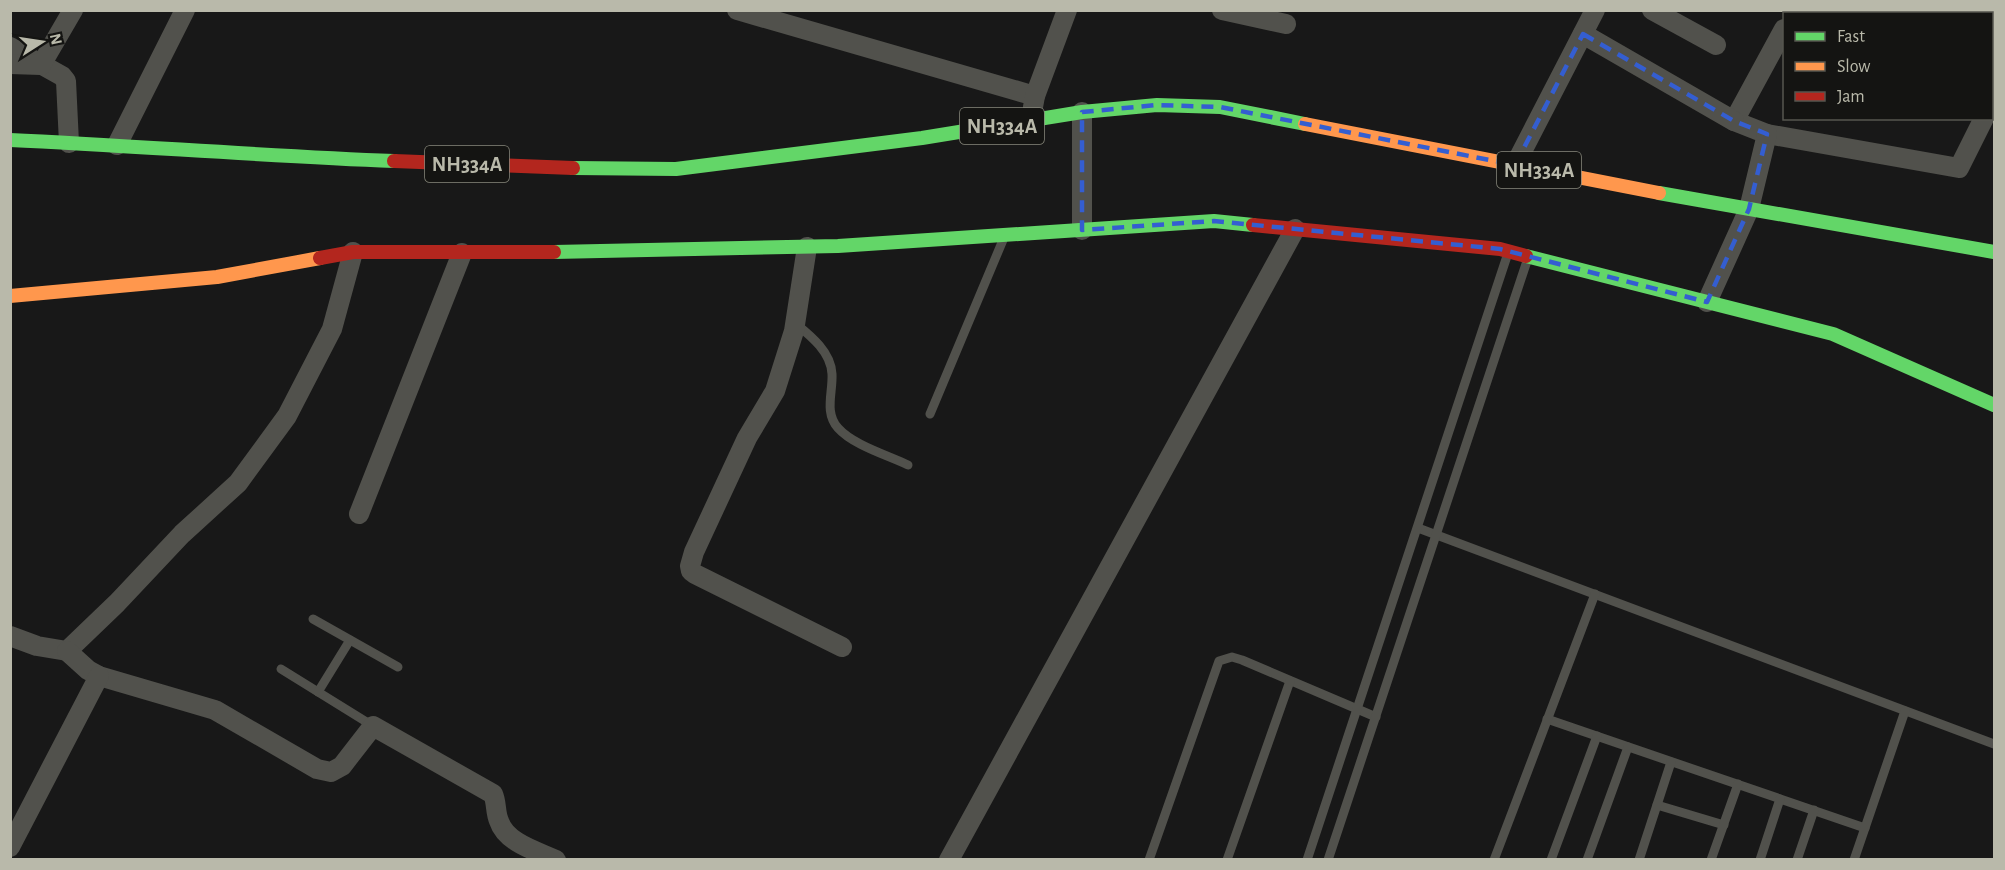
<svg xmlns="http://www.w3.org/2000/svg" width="2005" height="870" font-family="'Alegreya Sans',sans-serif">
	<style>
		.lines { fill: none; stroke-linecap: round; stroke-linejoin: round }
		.lane { stroke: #51514c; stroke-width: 9 }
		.street { stroke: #51514c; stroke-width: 20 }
		.fast { stroke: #63d668; stroke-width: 14 }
		.slow { stroke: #ff974d; stroke-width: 14 }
		.jam { stroke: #b3261e; stroke-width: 14 }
		.marked { fill: none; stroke: #345ed1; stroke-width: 4.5; stroke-dasharray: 12 8; stroke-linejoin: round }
		.labels { text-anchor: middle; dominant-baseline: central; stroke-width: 4.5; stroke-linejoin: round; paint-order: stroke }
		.shield { fill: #141412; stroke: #88887c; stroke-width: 1.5 }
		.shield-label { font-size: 21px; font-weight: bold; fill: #b9b9aa }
	</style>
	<rect width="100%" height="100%" fill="#181818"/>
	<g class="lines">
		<!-- lane -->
		<g class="lane">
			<path d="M795,323C811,336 831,352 832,374C833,393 824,412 838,428C853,445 887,455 908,465"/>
			<polyline points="930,414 1003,240"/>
			<polyline points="1418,528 1994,744"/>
			<polyline points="313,619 398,667"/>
			<polyline points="281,669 373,726"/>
			<polyline points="318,692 350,640"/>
			<polyline points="1547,719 1865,828"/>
			<polyline points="1657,805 1724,825"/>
			<polyline points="1149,860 1219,661 1232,657 1242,660 1376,717"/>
			<polyline points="1227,860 1290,681"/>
			<polyline points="1307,860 1508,253"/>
			<polyline points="1328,860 1528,258"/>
			<polyline points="1494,860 1595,594"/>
			<polyline points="1551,860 1597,736"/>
			<polyline points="1587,860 1628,747"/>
			<polyline points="1639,860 1671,762"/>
			<polyline points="1711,860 1738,784"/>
			<polyline points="1760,860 1780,799"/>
			<polyline points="1797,860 1814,810"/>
			<polyline points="1854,860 1905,711"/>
		</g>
		<!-- street -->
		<g class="street">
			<polyline points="737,10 1035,96"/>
			<polyline points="1222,10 1286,24"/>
			<polyline points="1652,10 1716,45"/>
			<polyline points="1900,10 1905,14"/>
			<polyline points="1793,14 1794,10"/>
			<polyline points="1784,29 1734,121 1767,134 1959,168 1984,118"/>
			<polyline points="1583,34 1734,121"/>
			<polyline points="10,47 62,76 66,81 69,143"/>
			<polyline points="10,64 41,65 73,10"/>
			<polyline points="1992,65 1994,67"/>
			<polyline points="1992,104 1994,98"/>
			<polyline points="1033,107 1035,96 1067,10"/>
			<polyline points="117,145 185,10"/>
			<polyline points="1515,165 1595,10"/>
			<polyline points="1082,230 1082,112"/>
			<polyline points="807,247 794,331 775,391 747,438 694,552 690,566 691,571 695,574 842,647"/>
			<polyline points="1707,302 1749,209 1767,134"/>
			<polyline points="359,514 462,253"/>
			<polyline points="10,636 37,646 67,651 117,603 182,534 238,483 287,416 332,329 353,252"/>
			<path d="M67,651L88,670L99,676L215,710L317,769L331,772L342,766L373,726L493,794C497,803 495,812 499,821C506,843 537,851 556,860"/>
			<polyline points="10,847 99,676"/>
			<polyline points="949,860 1295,229"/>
		</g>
		<!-- fast -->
		<g class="fast">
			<path d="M10,140C138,146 266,156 394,161"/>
			<polyline points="573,168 676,169 922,138 1082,112 1157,105 1220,107 1305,124"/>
			<polyline points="1659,193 1994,252"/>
			<polyline points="554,252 838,246 1214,221 1253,225"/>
			<polyline points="1526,256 1833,334 1994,405"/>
		</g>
		<!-- slow -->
		<g class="slow">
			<polyline points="1305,124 1659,193"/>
			<polyline points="10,296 217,277 320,258"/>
		</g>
		<!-- jam -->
		<g class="jam">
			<polyline points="394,161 573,168"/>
			<polyline points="1253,225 1500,249 1526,256"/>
			<polyline points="320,258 353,252 554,252"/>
		</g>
	</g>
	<!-- marked area -->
	<path class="marked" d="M1583,34L1734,121L1767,134L1749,209L1707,302L1500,249L1214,221L1082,230V112L1157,105L1220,107L1515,165Z"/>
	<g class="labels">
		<!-- shield labels -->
		<g class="shield">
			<rect x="960" y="108" width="84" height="36" rx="4.5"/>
			<rect x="425" y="146" width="84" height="36" rx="4.5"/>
			<rect x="1497" y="152" width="84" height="36" rx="4.5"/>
		</g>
		<g class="shield-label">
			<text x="1002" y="126">NH334A</text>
			<text x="467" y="164">NH334A</text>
			<text x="1539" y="170">NH334A</text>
		</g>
	</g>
	<!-- border -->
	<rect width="2005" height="870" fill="none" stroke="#b9b9aa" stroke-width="24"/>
	<!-- legend -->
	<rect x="1783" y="12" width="210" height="108" fill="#141412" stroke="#56564f" stroke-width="1.5"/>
	<rect x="1795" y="32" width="30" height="9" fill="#63d668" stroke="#56564f" stroke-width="1.5"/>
	<text x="1837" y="42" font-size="18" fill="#b9b9aa">Fast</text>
	<rect x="1795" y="62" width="30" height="9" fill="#ff974d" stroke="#56564f" stroke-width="1.5"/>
	<text x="1837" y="72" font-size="18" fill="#b9b9aa">Slow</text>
	<rect x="1795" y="92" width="30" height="9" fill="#b3261e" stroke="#56564f" stroke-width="1.5"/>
	<text x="1837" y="102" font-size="18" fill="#b9b9aa">Jam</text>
	<!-- north arrow -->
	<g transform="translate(42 42) rotate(78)" stroke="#141412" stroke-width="4.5" paint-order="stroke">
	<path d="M0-4.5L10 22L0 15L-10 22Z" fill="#b9b9aa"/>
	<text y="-9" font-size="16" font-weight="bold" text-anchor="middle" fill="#b9b9aa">N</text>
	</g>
</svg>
